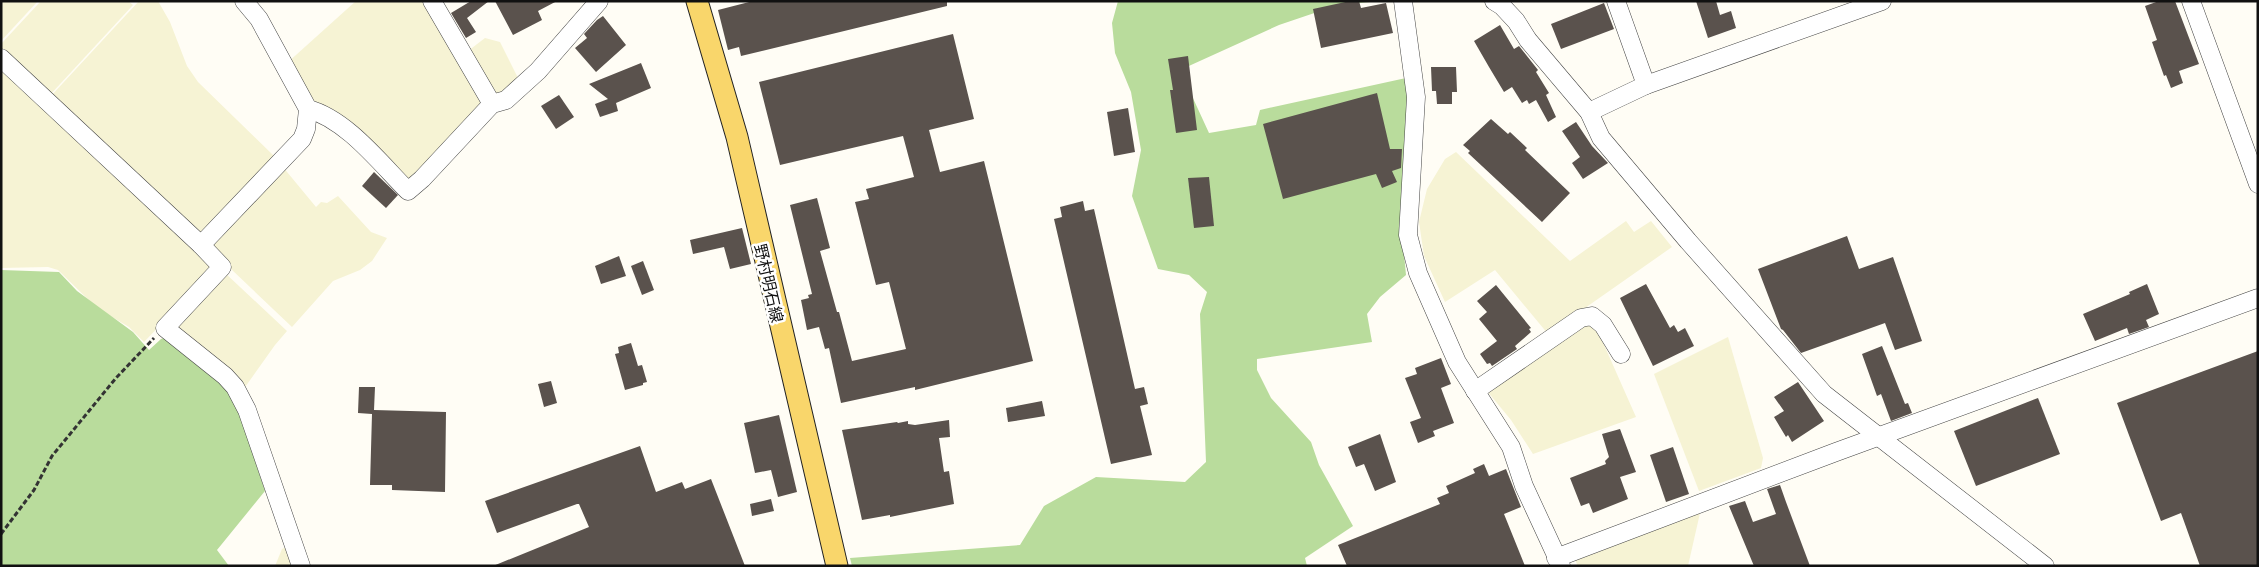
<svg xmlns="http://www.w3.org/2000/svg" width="2259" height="567" font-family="Literata,'Noto Sans JP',serif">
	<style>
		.farmland { fill: #f6f3d4 }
		.forest { fill: #b9dc9c }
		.building { fill: #5a524d }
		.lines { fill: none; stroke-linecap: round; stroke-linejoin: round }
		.minor-casing { stroke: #444; stroke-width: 19 }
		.major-casing { stroke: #222; stroke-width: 23 }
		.path { stroke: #333; stroke-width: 3; stroke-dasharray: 5 2.5; stroke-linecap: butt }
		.minor { stroke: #fff; stroke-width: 18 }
		.major { stroke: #f9d66b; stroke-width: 21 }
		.labels { text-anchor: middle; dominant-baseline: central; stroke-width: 5; stroke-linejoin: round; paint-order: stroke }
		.street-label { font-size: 16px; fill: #111; stroke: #fff }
	</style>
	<rect width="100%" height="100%" fill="#fffdf5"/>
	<!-- farmland -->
	<g class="farmland">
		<polygon points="1,1 38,1 1,41"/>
		<polygon points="41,1 128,1 133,5 49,96 1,52 1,44"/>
		<polygon points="139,1 158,1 170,22 187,66 198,82 273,155 316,207 321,202 327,203 338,196 371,232 387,238 372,261 360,270 333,281 292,327 50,97"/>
		<polygon points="356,1 423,1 486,102 410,183 309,103 286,64"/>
		<polygon points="485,38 500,42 519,80 498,97 468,51"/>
		<polygon points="1,64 217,266 144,342 129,327 97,308 58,270 48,267 1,268"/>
		<polygon points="1456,152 1570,261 1626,221 1634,232 1651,221 1672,247 1548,334 1495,270 1445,302 1424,256 1419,222 1427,189 1445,159"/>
		<polygon points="224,272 287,331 275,345 243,390 184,337 176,322"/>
		<polygon points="1587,322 1597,329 1636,417 1533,454 1511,420 1487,391"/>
		<polygon points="1728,337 1763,458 1761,468 1699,491 1654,374"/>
		<polygon points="1700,513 1688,566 1578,566 1575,560"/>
		<polygon points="288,546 295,566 275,566 282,549"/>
	</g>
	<!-- forest -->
	<g class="forest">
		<polygon points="1118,1 1380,1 1338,5 1279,25 1180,70 1209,133 1256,125 1260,110 1406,78 1411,95 1401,222 1406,275 1380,297 1367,314 1372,342 1257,359 1257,370 1271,398 1311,442 1319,465 1353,526 1305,558 1307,566 852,566 850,558 1020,545 1044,506 1096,477 1185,482 1206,462 1200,314 1207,292 1189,275 1158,269 1132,196 1141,150 1131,92 1115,53 1112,23"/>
		<polygon points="1,270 59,272 77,291 133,332 149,350 161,339 169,336 232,391 265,491 217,550 229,566 1,566"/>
	</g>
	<!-- building -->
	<g class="building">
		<polygon points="471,1 489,1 467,18 476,32 466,38 451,13"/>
		<polygon points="495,1 557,1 538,11 542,20 513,35"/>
		<polygon points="753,1 947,1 947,6 741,56 739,47 728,50 718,10"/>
		<polygon points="1350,1 1359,1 1361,8 1386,3 1393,33 1321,48 1313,9"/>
		<polygon points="1696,1 1716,1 1720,15 1731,11 1736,28 1708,38"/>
		<polygon points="2159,1 2175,1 2199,64 2179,71 2183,83 2171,88 2166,75 2164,76 2152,42 2157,40 2145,6"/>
		<polygon points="1604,3 1614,29 1561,49 1551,24"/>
		<polygon points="603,16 626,45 596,72 575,48 587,38 584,34 597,20"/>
		<polygon points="1500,25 1514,49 1519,46 1538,70 1536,72 1549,93 1546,95 1556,117 1548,122 1536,100 1529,104 1527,100 1522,103 1512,87 1504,92 1489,67 1474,41"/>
		<polygon points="953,34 974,119 929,130 940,172 984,161 1033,361 915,390 915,387 841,403 829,348 825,349 819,327 807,330 801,300 809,298 808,295 812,294 790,205 817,198 830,248 820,251 837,312 839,312 852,361 906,349 889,282 876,285 855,202 869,199 866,189 914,177 903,136 780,165 759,82"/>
		<polygon points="1188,56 1197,130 1176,133 1170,90 1173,90 1168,59"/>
		<polygon points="641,63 651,88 616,103 618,111 600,117 595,104 608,99 589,84"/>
		<polygon points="1431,67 1456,67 1457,92 1452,92 1452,104 1437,104 1436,91 1432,91"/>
		<polygon points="1377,93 1390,149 1402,149 1401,168 1392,171 1397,182 1382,188 1376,174 1283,199 1263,124"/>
		<polygon points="559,95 574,117 556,129 541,106"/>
		<polygon points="1128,108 1135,152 1114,156 1107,112"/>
		<polygon points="1491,119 1508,134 1510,132 1527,148 1525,150 1570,193 1542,222 1468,153 1470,151 1463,145"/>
		<polygon points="1576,122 1592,146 1608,163 1583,179 1572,163 1580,157 1562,131"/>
		<polygon points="374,172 398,195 386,208 362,186"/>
		<polygon points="1209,177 1214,226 1194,228 1188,178"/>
		<polygon points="1083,201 1085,211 1094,209 1135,389 1144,387 1148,404 1140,406 1152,455 1111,464 1054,219 1062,217 1060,207"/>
		<polygon points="742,228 751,264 730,269 724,247 693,254 690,240"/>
		<polygon points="1847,236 1859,269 1893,257 1922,341 1895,350 1885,323 1801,353 1783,330 1781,329 1758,269"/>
		<polygon points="619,256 626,276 601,284 595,266"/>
		<polygon points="643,261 654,290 642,295 631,266"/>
		<polygon points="1646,284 1670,328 1674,325 1678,332 1685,328 1694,346 1653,366 1620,298"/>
		<polygon points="2147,284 2159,314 2146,320 2149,327 2129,334 2127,328 2095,341 2083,314 2130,294 2129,292"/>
		<polygon points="1496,285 1531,328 1529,329 1531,332 1515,346 1517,349 1492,366 1490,363 1487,364 1480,354 1497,341 1479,319 1487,312 1477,301"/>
		<polygon points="631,343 638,366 642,365 647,382 643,383 643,385 625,390 615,354 619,353 618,347"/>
		<polygon points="1882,346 1905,404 1908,403 1912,413 1891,421 1881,394 1877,396 1862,354"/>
		<polygon points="2258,351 2258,566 2200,566 2181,513 2161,521 2117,403"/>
		<polygon points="1441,358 1451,384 1441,388 1454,423 1433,431 1435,436 1418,443 1410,422 1421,418 1405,378 1417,374 1415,368"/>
		<polygon points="551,381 557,403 544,407 538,384"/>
		<polygon points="1798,382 1824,421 1792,442 1788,435 1786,437 1774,417 1784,411 1774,397"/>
		<polygon points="359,387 375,387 374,410 446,412 445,492 392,490 392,485 370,485 372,414 358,413"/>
		<polygon points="2038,398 2060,454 1976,486 1954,431"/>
		<polygon points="1042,401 1045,416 1008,422 1006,408"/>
		<polygon points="779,415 797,492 778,497 771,470 755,473 744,423"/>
		<polygon points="949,420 950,437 939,438 944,472 949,471 954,504 890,517 890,515 862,520 842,430 897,422 898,423 908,421 908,424 915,425"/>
		<polygon points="1620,429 1636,472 1620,477 1628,499 1593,513 1589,503 1581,506 1570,478 1606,464 1605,461 1609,457 1602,434"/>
		<polygon points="1380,434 1396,482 1375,491 1364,464 1356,467 1348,447"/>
		<polygon points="640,446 656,492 682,482 685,489 711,479 745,566 493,566 589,527 579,504 577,504 497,533 485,501"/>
		<polygon points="1673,447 1689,494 1666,502 1650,455"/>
		<polygon points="1484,464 1489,476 1506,469 1521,507 1504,514 1525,566 1347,566 1338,545 1440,504 1437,498 1449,493 1446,486 1475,473 1473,469"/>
		<polygon points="1780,485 1786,502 1810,566 1754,566 1729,506 1745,501 1753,522 1776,514 1767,489"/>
		<polygon points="771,499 774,511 752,516 750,504"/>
	</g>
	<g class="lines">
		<!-- minor casing -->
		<g class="minor-casing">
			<g id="minor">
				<polyline points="244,1 259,19 308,109 306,129 302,139 201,245 222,267 165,328 225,376 235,387 247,410 301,566"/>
				<polyline points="432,1 492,104"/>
				<polyline points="1403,1 1416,97 1408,235 1418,273 1457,362 1511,447 1524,486 1561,566"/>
				<polyline points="1494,1 1502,6 1516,21 1528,40 1589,112 1601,138 1688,241 1824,394 2045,566"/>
				<polyline points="1616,1 1646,85"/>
				<polyline points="2191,1 2258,184"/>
				<polyline points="1,58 201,245"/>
				<path d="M308,109C346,119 380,163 408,191L422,179L492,104L506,100L538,71L599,1"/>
				<polyline points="1589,112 1646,85 1882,1"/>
				<polyline points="1475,391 1581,318 1592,316 1603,325 1621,354"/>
				<polyline points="1556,558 1836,452 2258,298"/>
			</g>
		</g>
		<!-- major casing -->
		<g class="major-casing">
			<polyline id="major" points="697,1 737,137 837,566"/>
		</g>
		<!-- path -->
		<polyline class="path" points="1,534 34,490 52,456 116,378 154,338"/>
		<!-- minor -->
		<use href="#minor" class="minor"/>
		<!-- major -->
		<use href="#major" class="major"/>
	</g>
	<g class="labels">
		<!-- street labels -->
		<g class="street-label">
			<text transform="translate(770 283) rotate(77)">野村明石線</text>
		</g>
	</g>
	<!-- border -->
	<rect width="2259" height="567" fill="none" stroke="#111111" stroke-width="5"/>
</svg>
